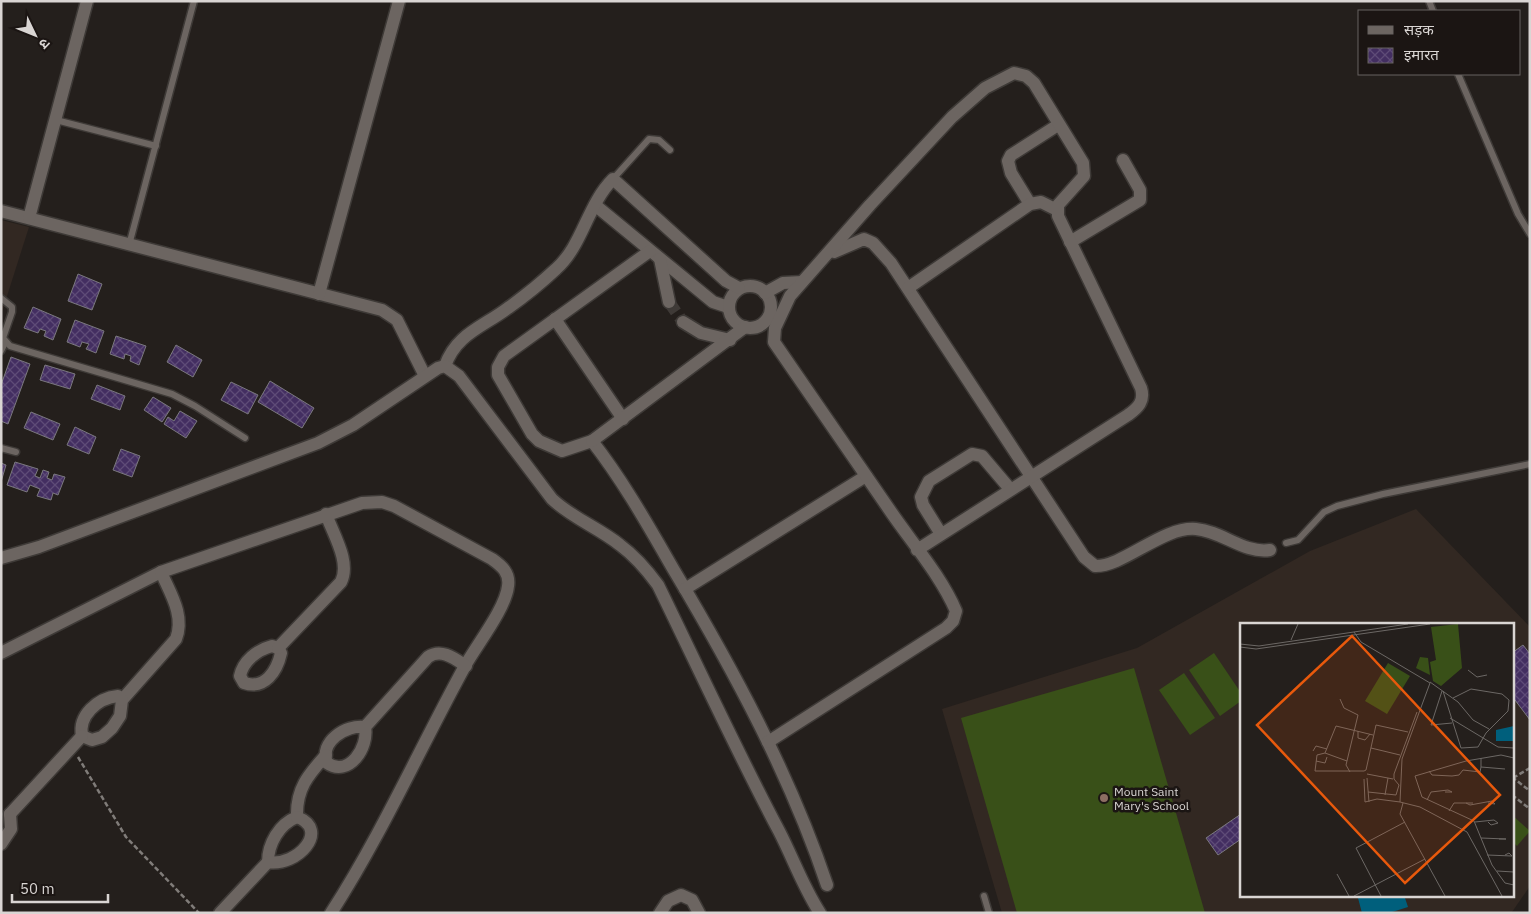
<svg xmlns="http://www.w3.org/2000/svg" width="1531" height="914" font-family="'IBM Plex Sans','Noto Sans Devanagari',sans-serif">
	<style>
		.built { fill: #322822; fill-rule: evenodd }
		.pitch { fill: #395018 }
		.water { fill: #005f7c }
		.building { fill: url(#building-cross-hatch); stroke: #7a787e }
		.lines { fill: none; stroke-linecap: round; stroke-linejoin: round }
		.minor-tunnel { stroke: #3f3a37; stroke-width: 12; stroke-dasharray: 12 6; stroke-linecap: butt }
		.service-casing { stroke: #3e3a37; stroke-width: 9 }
		.minor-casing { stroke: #3e3a37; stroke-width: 15 }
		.path { stroke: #807c79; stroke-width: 2.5; stroke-dasharray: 5 2.5; stroke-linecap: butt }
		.service { stroke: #6c6561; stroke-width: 6 }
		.minor { stroke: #6c6561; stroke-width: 12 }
		.education-dot { fill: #8d6e63; stroke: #1b1513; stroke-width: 2 }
		.labels { text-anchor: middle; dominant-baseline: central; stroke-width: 5; stroke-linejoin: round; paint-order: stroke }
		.poi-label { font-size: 12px; fill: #d9d5d3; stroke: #1b1513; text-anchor: start }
		.inset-road { fill: none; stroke: #6c6865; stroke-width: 1 }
		.view { fill: #e8590c; fill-opacity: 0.15; stroke: #e8590c; stroke-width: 2.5 }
		.inset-edge { fill: none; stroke: #d9d5d3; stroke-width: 2.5 }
	</style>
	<defs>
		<pattern id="building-cross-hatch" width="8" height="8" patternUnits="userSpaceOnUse" patternTransform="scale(1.25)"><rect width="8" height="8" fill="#432e61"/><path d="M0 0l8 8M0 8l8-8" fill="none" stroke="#5e4b77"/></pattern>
	</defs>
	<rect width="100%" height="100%" fill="#241f1c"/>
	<!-- built -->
	<g class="built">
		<polygon points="1,220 29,227 1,315"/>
		<path d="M1416,509L1530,627V886L1512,912L1002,913L942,709L1137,648L1310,551ZM1241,624H1512V895H1241Z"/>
	</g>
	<!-- pitch -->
	<g class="pitch">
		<polygon points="1214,653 1241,693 1241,701 1220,716 1189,670"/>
		<polygon points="1134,668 1205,913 1017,913 961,718"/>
		<polygon points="1184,673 1215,718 1190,735 1159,690"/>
		<polygon points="1512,815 1530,831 1517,846 1512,841"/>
	</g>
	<!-- water -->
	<polygon class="water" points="1367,895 1404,895 1408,907 1389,913 1362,913 1358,898"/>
	<!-- building -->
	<g class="building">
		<polygon points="78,274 102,284 92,310 68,301"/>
		<polygon points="33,307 61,319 53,340 44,336 46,331 40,329 38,333 24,328"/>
		<polygon points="75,320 104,331 96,353 86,349 89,344 82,342 80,347 67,342"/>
		<polygon points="116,336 146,346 139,365 130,361 131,356 125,354 124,359 110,354"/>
		<polygon points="176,345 202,360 193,377 167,362"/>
		<polygon points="11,357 30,364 8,424 1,421 1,385"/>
		<polygon points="45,365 75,374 70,389 40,380"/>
		<polygon points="270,381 314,408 302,428 258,402"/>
		<polygon points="231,382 258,395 248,414 221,400"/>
		<polygon points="97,385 125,396 120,410 91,399"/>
		<polygon points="153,397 171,408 162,422 144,410"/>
		<polygon points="180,411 197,421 186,438 164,424 168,417 174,421"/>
		<polygon points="31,412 60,424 53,440 24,428"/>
		<polygon points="75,427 96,437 89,454 67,445"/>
		<polygon points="121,449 140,456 132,477 113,470"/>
		<polygon points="15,462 38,469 35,476 40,478 43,470 49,472 47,478 52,480 54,474 65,477 58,495 53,493 51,500 37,496 40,489 30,485 27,492 7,485"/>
		<polygon points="1,463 6,465 1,482"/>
		<polygon points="1523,645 1530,654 1530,720 1512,696 1512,653"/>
		<polygon points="1241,814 1241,839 1218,855 1206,838"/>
	</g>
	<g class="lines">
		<!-- minor-tunnel -->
		<polyline class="minor-tunnel" points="669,302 683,322"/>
		<!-- service casing -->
		<g class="service-casing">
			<g id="service">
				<polyline points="1429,1 1433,11"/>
				<polyline points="1458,74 1518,214 1530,234"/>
				<polyline points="56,120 156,146"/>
				<polyline points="613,179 649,139 659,140 670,150"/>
				<polyline points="129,245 194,1"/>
				<polyline points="1,298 12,307 12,312 3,338 10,346 172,394 195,406 245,438"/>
				<polyline points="1,351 5,343"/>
				<polyline points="1,448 16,452"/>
				<polyline points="1286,543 1298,540 1324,512 1337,506 1383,494 1530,464"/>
				<polyline points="984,896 989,913"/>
			</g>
		</g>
		<!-- minor casing -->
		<g class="minor-casing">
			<g id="minor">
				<polyline points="1030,204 1011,173 1008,161 1011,155 1058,125"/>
				<polyline points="595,205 713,302 728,307"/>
				<polyline points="1,211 382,310 397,320 425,376"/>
				<polyline points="29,218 87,1"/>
				<polyline points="1070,242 1140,200 1140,190 1123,160"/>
				<path d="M650,251L504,356L498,367V375L532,434L539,441L562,451L592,441C624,482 649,527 675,572C734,671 790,775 827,885"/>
				<path d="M834,252L864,239L873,243L891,263L1084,557L1095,566C1123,567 1163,526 1196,529C1222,531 1244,554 1270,550"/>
				<polyline points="660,259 669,302"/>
				<circle cx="750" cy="307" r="21"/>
				<polyline points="908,288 1030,204 1041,202 1057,210"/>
				<polyline points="765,293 783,283 802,282"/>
				<polyline points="319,294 399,1"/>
				<polyline points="555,319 623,419"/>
				<polyline points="683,322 701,333 730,340"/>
				<path d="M445,366C456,334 483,327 508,308C525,296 541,283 556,269C583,245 587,205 613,179L726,281L739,288"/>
				<polyline points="592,441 745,327"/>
				<polyline points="941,534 923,505 921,497 929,481 972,454 982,456 1010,489"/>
				<path d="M1,558L39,547L318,443L353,425L438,368L445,366L459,376L552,499C572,518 599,528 620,545C635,556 647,570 658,585C698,667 736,750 779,831C793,858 803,887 820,913"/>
				<polyline points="685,589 866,476"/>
				<path d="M272,646L278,648L281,653C277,671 265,690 244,683L240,676C243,661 257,650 272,646Z"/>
				<path d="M278,648L341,582C351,562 333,534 326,514"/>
				<path d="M1,653L161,572L362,503L382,502L394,506L492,559C502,566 510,573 508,586C506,608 476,646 465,666C420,748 382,834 331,913"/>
				<path d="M365,727C346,724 319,742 327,763C349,778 369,747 365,727L428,657C441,648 454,658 466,666"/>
				<path d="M82,736L92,740L102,737L112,728L120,716L122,700L176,639C185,615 170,593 161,572"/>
				<path d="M82,736C78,716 97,698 118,696L122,700"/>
				<path d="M768,742L946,628L953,621L956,611C941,576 913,544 891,512C852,455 813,398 774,342L775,328L790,296L870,205L952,117L985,88L1014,73L1026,76L1034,83L1083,163L1084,176L1058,205V216L1141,388C1145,401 1138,408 1128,415L917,550"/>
				<polyline points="10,814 82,736"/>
				<path d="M297,817C296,789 308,775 326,755"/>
				<polyline points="1,844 11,829 10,814"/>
				<path d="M268,862C268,844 279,824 297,817"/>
				<path d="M220,913L268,862C297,867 331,830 297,817"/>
				<polyline points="660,913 668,901 681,895 692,900 699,913"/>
			</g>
		</g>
		<!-- path -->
		<g class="path">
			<polyline points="78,757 126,837 199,913"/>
			<polyline points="1512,777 1530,791"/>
			<polyline points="1513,778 1530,768"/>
			<polyline points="1512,795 1530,809"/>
		</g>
		<!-- service -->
		<use href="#service" class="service"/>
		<!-- minor -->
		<use href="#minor" class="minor"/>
	</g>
	<!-- markers -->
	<circle class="education-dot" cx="1104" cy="798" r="5"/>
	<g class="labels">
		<!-- poi labels -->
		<g class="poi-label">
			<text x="1114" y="791">Mount Saint<tspan x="1114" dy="14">Mary's School</tspan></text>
		</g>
	</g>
	<!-- overview -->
	<g transform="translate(1240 623)">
		<rect width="274" height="274" fill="#241f1c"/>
		<path d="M218,1L222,45L201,63L193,58L190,39L196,37L191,4ZM180,34L188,35L190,52L176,45Z" fill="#395018"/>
		<path d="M148,40L170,53L147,91L125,78Z" fill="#395018"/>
		<path d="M274,103V118H256V107Z" fill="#005f7c"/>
		<path class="inset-road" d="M114,9L121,19L190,60L162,136L160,179L180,184L227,209L262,273M51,17L58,1M0,21L19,23L168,1M0,24L16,26L190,1M228,47L237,54L247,52M190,59L218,79L233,97L249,106M202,68L191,102L212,100M203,68L221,125L238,124L246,110L268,88L269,77L262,71L231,66L213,75M100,76L104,85L118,92L106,142L110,149M210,95L258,124L274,125M118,108V115L125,117L130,111M133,112L96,103L85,130L77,132L75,148H124L126,147L136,102L168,109M131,125L160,132M73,128L76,123L87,126M85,130L107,138M241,135V144L265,146M274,135L261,132L226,138L175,153L182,174L234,198L252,242L265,260L274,262M76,138L85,140L87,134M189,148L192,152L212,153M127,151L153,156M212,153L219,152L223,147L240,149L241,144M127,155L129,179M124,156L125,179L137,176L160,179M128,169L156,172L159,162L154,156V151L177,89M145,172L148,155M187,177L191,169L208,167L212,169H205M163,180L160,191L205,273M226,180L230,182L252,178L255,181L248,180M209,188L214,180H233M235,199L254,197L258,200L251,202L248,199M241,215L266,216H259M247,232L272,233L269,230L265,232M257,248L274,249M97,251L109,273M114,273L185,236M141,273L116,225L165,199"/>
		<path class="view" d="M112,13L260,172L165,260L17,102Z"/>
		<rect width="274" height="274" class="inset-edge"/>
	</g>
	<!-- border -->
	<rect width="1531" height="914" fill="none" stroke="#d9d5d3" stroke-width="5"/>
	<!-- legend -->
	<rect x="1358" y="10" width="162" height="65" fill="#1b1513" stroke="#676260"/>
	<rect x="1368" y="26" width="25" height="8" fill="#6c6561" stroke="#676260"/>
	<text x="1404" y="35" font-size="15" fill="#d9d5d3">सड़क</text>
	<rect x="1368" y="48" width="25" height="15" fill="url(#building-cross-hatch)" stroke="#676260"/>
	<text x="1404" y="60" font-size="15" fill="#d9d5d3">इमारत</text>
	<!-- north arrow -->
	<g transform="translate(35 35) rotate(133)" stroke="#1b1513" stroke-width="4" paint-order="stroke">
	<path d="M0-4L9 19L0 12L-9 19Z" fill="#d9d5d3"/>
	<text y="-8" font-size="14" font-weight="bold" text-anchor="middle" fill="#d9d5d3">उ</text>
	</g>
	<!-- scale -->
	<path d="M12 894v8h96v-8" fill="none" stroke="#d9d5d3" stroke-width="2.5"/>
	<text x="20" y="894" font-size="15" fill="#d9d5d3" stroke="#1b1513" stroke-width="4" paint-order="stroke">50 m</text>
</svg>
